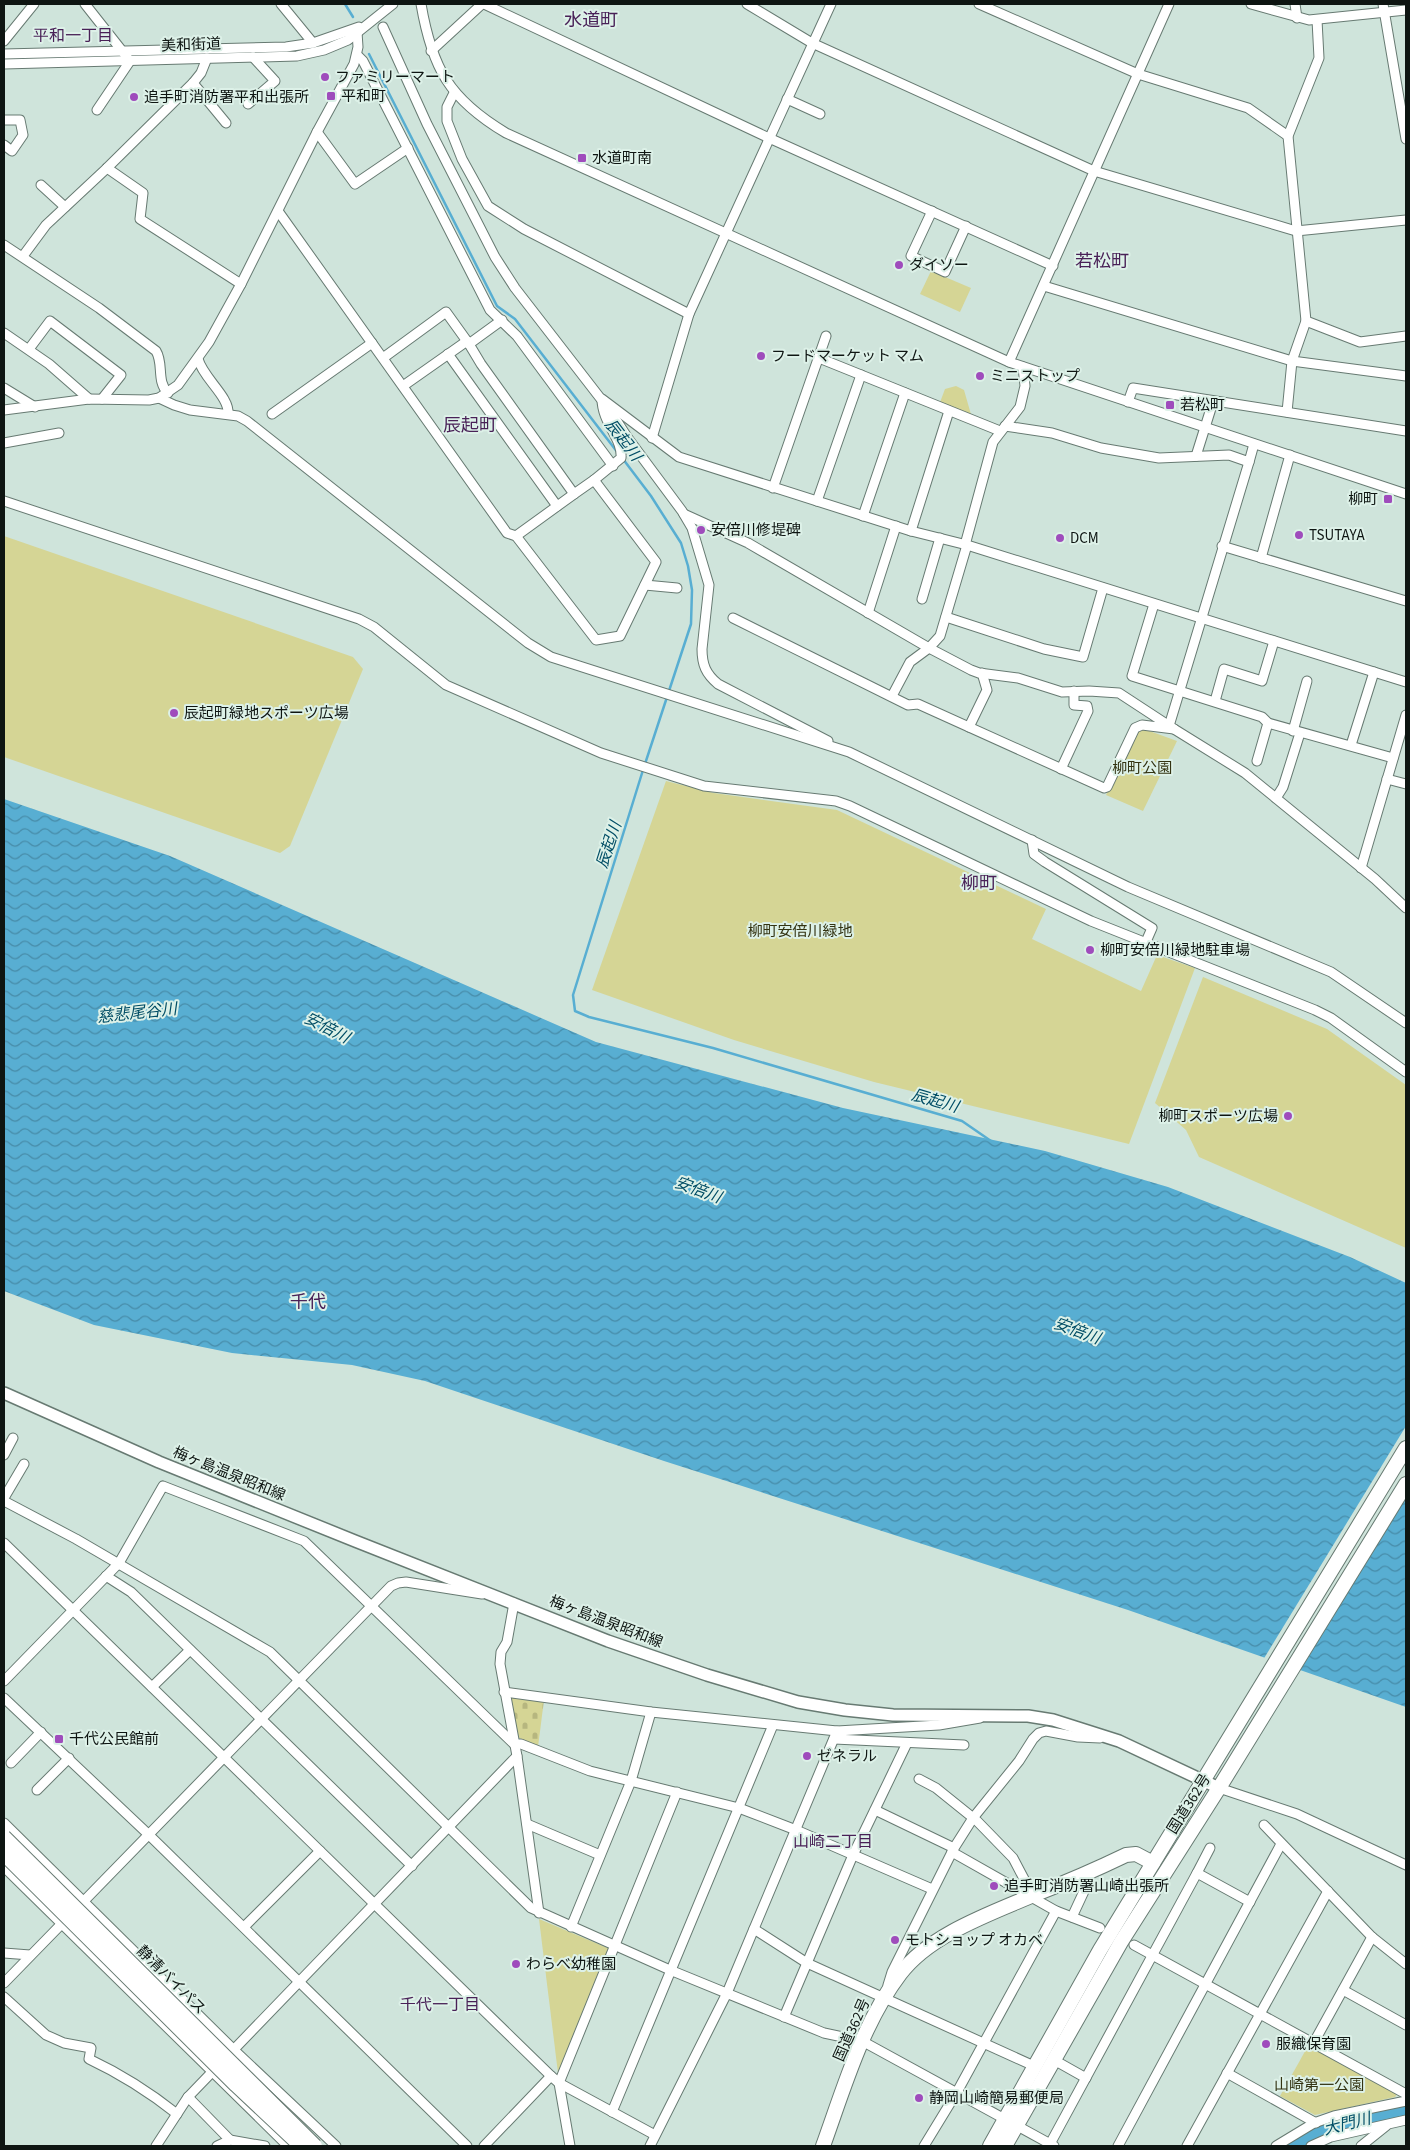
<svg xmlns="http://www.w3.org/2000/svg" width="1410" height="2150" font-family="'Source Sans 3','Noto Sans JP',sans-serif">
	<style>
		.cemetery { fill: url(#cemetery-stones) }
		.green { fill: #d5d595 }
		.water { fill: url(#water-waves) }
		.pier { fill: #cfe4db }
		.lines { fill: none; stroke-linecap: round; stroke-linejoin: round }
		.stream { stroke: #58aed2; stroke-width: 2.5 }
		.river { stroke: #58aed2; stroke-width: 16 }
		.minor-casing { stroke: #677a72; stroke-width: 11 }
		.major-casing { stroke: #677a72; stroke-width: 14 }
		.highway-casing { stroke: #677a72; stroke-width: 16 }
		.minor { stroke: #fff; stroke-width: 9 }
		.major { stroke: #fff; stroke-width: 11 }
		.highway { stroke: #fff; stroke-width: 14 }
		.highway-bridge-casing { stroke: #677a72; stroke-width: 16; stroke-linecap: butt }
		.highway-bridge { stroke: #fff; stroke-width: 14 }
		.poi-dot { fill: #9f4cbc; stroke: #ddf1e8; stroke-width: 2 }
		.labels { text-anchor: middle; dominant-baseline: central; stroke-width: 4; stroke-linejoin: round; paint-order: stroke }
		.street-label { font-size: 15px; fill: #0e1512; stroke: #ddf1e8 }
		.poi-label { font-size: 15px; fill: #0e1512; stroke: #ddf1e8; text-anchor: start }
		.park-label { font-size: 15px; fill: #333312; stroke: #ddf1e8 }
		.neighbourhood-label { font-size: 16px; fill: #492157; stroke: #ddf1e8 }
		.water-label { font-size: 16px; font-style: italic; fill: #004d65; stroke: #ddf1e8 }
		.quarter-label { font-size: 18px; fill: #492157; stroke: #ddf1e8 }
	</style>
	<defs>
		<pattern id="cemetery-stones" width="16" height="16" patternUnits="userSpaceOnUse" patternTransform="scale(1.25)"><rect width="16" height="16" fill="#d5d595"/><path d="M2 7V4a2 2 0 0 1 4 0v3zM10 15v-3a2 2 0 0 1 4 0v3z" fill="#b6b67f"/></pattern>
		<pattern id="water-waves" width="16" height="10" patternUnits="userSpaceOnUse" patternTransform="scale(1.25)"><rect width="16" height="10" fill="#58aed2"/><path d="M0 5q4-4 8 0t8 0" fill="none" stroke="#478ca9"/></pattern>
	</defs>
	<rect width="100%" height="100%" fill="#cfe4db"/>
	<!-- cemetery -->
	<polygon class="cemetery" points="511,1696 544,1700 538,1747 519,1738 509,1700"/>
	<!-- green -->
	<g class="green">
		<polygon points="931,271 971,288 960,312 920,294"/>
		<polygon points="956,386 964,390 972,418 939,405 945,389"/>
		<polygon points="4,536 353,657 363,669 290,846 280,853 4,757"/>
		<polygon points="1144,729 1177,741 1143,811 1106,795 1137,731"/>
		<polygon points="666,781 714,793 837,810 1046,909 1032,939 1141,991 1157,955 1195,968 1129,1144 874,1082 734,1040 592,990"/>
		<polygon points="1203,977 1327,1029 1406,1085 1406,1248 1199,1157 1186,1130 1155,1103"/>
		<polygon points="539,1919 610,1949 558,2073"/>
		<polygon points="1308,2046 1397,2094 1395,2097 1315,2115 1280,2096"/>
	</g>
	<!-- water -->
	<polygon class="water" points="4,799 170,856 596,1042 843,1108 1045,1151 1168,1187 1350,1257 1406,1283 1406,1707 1128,1610 664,1461 425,1381 352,1365 232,1353 94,1325 4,1291"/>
	<!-- pier -->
	<polygon class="pier" points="1406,1426 1406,1497 1299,1672 1263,1660"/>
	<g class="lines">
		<!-- stream -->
		<g class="stream">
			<polyline points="345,4 353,17"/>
			<polyline points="369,54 497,306 515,319 618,453"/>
			<polyline points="623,459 651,496 681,543 688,566 692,590 691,624 645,764"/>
			<polyline points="643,770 573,995 575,1011 589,1017 713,1048 962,1121 991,1141"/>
		</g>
		<!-- river -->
		<path class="river" d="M1291,2146C1326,2125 1367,2119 1406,2110"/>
		<!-- minor casing -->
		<g class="minor-casing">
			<g id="minor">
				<polyline points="85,4 130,61 97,110"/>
				<polyline points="281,4 313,43"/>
				<path d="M421,4C432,68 449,99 506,133L1009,362L1406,494"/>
				<polyline points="484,4 769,138 1053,266"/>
				<polyline points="747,4 812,43 1094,171 1296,231 1406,220"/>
				<polyline points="979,4 1138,74 1248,108 1288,136"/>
				<polyline points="1251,4 1309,20 1406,10"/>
				<polyline points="1295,4 1297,18"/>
				<polyline points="1383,4 1406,139"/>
				<polyline points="1317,20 1319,58 1288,136 1306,321 1360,342 1406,336"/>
				<path d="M383,27L427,124L495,257L515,288L611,412L627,437L682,511L692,528L709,585L702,649C702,665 706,674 718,684L828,741"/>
				<polyline points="4,41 34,4"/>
				<polyline points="431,51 482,4"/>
				<polyline points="4,54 286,47 313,43 359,27"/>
				<polyline points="357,55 363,61 490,310 517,336 613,466"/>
				<polyline points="4,64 297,56 324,50 348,40 393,4"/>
				<polyline points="193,83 226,123"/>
				<polyline points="454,93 447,107 447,121 462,159 488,206 524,229 689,314"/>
				<polyline points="787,99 820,114"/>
				<polyline points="248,104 275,81 253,57"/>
				<polyline points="4,120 20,120 23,135 12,151 4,145"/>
				<polyline points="317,132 355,184 408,148"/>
				<polyline points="107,168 143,193 140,219 241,284"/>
				<polyline points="41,185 65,207"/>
				<polyline points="278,211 507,533 516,536 596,640 620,636 656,562 594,480 574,494 481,364 469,344 446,312 383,358"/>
				<polyline points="932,211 911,256 945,272 966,226"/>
				<path d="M4,245L99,308L156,351C164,364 156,381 168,393"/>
				<polyline points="23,256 46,225 107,168 193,83 201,73 207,58"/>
				<polyline points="1044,286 1292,361 1406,376"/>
				<polyline points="4,333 49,364 89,399"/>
				<polyline points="469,344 502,320"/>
				<polyline points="29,349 50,321 121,375 102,399"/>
				<polyline points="448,354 557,506"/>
				<polyline points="819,358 1000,431"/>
				<path d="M198,359C203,378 230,397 228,414"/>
				<polyline points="1009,362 1169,4"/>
				<polyline points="403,386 467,341"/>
				<polyline points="4,388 35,407"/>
				<polyline points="159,398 174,405 190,410 238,416 247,421 528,643 551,657 849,752 1128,887 1331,972 1406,1023"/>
				<polyline points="1128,402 1133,388 1406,431"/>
				<polyline points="4,410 89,399 149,400 159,398 178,385 209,342 241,284 317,132 354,64 358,47 357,32"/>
				<polyline points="1287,412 1292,361 1306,321"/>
				<polyline points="272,414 372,343"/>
				<polyline points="1005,426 1052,433 1101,448 1159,458 1229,455 1249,462 1254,444"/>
				<polyline points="652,438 689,314 831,4"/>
				<polyline points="4,443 59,433"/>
				<polyline points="1196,456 1213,402"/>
				<path d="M594,480L621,458C623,439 602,423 602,399L679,457L911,531L967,545L1406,682"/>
				<polyline points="773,488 826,336"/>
				<polyline points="4,501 359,619 374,627 446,685 601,753 704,786 836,801 850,806 1091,921 1315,1010 1331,1018 1406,1072"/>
				<polyline points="817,501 861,375"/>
				<polyline points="684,514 748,543 929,648 971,670 979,673 1018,678 1062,692 1089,691 1119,693 1174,729 1142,725 1135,728 1107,787 1104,788 918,704 908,705 733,618"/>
				<polyline points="863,516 905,393"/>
				<polyline points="911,531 949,411"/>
				<polyline points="516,536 574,494"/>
				<polyline points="965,545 993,442 1020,407 1025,386 1023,367"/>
				<polyline points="1222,546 1406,601"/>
				<polyline points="1261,558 1290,455"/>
				<polyline points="645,585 677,588"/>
				<polyline points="922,599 940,538"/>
				<polyline points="1154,604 1132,676 1262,717 1268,723 1393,758"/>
				<polyline points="868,613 896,526"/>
				<polyline points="946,617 1044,649 1083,657 1103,588"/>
				<polyline points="892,696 910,662 929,648 940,636 967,545"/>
				<polyline points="1215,701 1224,669 1262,681 1274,641"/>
				<polyline points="1169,726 1249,462"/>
				<polyline points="969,727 987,690 982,673"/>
				<polyline points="1174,729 1245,773 1375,879 1406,908"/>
				<polyline points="1293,731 1307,681"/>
				<polyline points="1351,745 1374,672"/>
				<polyline points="1257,761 1268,723"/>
				<polyline points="1061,769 1088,711 1087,706 1074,705 1074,691"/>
				<polyline points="1387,779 1406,784"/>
				<polyline points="1276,798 1283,787 1300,733"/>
				<polyline points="1032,840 1034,854 1045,862 1152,928 1145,944"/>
				<polyline points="1361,868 1406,715"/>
				<polyline points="4,1455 13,1438"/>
				<polyline points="4,1498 24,1464"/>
				<polyline points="4,1501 76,1539 270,1652 531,1908 670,1970 824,2033 862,2041 1054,2146"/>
				<polyline points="4,1543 551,2076 559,2083 655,2135"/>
				<polyline points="106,1576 131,1592 412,1866"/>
				<polyline points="514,1603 507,1642 501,1652 500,1664 517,1756 539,1913"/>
				<polyline points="4,1681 119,1563 163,1486 304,1541 514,1744 521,1744 590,1771 739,1808 796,1830 932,1889"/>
				<polyline points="152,1687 190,1650"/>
				<polyline points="504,1692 651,1712 837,1731 939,1725 980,1718"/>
				<polyline points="4,1698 148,1834 467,2146"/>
				<polyline points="834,1739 964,1745"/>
				<polyline points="11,1763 41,1732"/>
				<polyline points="919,1779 936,1788 977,1821 1013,1858 1033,1896"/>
				<polyline points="1219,1788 1297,1814 1406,1865"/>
				<polyline points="37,1790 69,1758"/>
				<polyline points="875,1810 954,1848"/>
				<polyline points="4,1823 234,2050 336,2146"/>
				<polyline points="527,1824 600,1855"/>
				<polyline points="1264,1825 1372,1937 1406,1964"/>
				<polyline points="952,1852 1056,1911 1100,1928"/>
				<polyline points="4,1867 288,2146"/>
				<polyline points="1197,1873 1210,1848"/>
				<polyline points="1072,1917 1086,1887 1086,1873"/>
				<polyline points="244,1927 320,1851"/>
				<polyline points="571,1927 631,1781 651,1712"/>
				<polyline points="754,1929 807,1963 1034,2066"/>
				<polyline points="1134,1945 1406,2094"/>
				<polyline points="4,1953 30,1955"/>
				<polyline points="4,1983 391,1586 398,1583 406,1582 482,1594"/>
				<polyline points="888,1985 892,1972 954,1848 973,1818 1019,1761 1033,1739 1039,1733 1046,1731 1078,1737 1100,1738"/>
				<polyline points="1343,1990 1406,2025"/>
				<path d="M4,1997L46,2035L64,2043L91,2048L89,2059C123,2075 148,2091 177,2114"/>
				<polyline points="784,2017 853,1855 907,1743"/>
				<polyline points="1313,2044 1372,1937"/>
				<polyline points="1054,2060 1086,2078"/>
				<polyline points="1227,2073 1316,2123"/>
				<polyline points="188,2097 230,2140"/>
				<polyline points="612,2112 773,1725"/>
				<polyline points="1050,2144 1197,1873 1250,1902"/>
				<polyline points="156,2146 188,2097 517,1756"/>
				<polyline points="217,2146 230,2140 265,2146"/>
				<polyline points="484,2146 551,2076"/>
				<polyline points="570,2146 559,2083 677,1792"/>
				<polyline points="650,2146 727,1993 837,1731"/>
				<polyline points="924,2146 957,2092 1056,1911"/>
				<polyline points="1118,2146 1281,1844"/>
				<polyline points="1187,2146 1328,1891"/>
				<polyline points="1276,2146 1314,2123 1334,2116 1406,2101"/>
				<polyline points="1311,2146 1331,2137 1406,2120"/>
				<polyline points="1361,2146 1386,2126"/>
			</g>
		</g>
		<!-- major casing -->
		<g class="major-casing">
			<polyline id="major" points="4,1393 159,1462 355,1541 608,1641 707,1675 798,1702 845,1710 893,1715 1028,1716 1053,1720 1119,1741 1219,1788"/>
		</g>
		<!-- highway casing -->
		<g class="highway-casing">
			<g id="highway">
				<path d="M823,2146C844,2088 862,2024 900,1974C930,1934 992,1913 1036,1894C1067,1882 1097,1869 1126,1855L1136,1854L1153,1863"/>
				<polyline points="990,2146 1100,1950 1406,1448"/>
				<polyline points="1005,2146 1121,1942 1219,1788 1406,1484"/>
			</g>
		</g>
		<!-- minor -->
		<use href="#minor" class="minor"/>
		<!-- major -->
		<use href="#major" class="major"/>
		<!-- highway -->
		<use href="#highway" class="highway"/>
		<!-- highway-bridge casing -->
		<g class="highway-bridge-casing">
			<g id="highway-bridge">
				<polyline points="4,1837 315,2146"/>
				<polyline points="4,1854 236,2085 301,2146"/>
			</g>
		</g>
		<!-- highway-bridge -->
		<use href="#highway-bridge" class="highway-bridge"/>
	</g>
	<!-- markers -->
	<g class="poi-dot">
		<circle cx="325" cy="77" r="5"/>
		<rect x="326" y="91" width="10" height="10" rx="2.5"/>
		<circle cx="134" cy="97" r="5"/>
		<rect x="577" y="153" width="10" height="10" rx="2.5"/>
		<circle cx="899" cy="265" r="5"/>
		<circle cx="761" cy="356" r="5"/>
		<circle cx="980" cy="376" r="5"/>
		<rect x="1165" y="400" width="10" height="10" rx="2.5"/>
		<rect x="1383" y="494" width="10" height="10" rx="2.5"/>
		<circle cx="701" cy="530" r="5"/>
		<circle cx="1299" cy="535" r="5"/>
		<circle cx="1060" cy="538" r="5"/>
		<circle cx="174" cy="713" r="5"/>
		<circle cx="1090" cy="950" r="5"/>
		<circle cx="1288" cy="1116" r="5"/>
		<rect x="54" y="1734" width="10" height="10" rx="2.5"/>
		<circle cx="807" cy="1756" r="5"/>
		<circle cx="994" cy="1886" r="5"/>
		<circle cx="895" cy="1940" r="5"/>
		<circle cx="516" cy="1964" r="5"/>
		<circle cx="1266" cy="2044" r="5"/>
		<circle cx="919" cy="2098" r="5"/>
	</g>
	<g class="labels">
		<!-- street labels -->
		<g class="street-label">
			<text transform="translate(191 45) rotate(-2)">美和街道</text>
			<text transform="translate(229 1474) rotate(22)">梅ヶ島温泉昭和線</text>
			<text transform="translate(606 1622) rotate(21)">梅ヶ島温泉昭和線</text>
			<text transform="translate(1189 1804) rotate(-58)">国道362号</text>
			<text transform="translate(171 1980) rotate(45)">静清バイパス</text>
			<text transform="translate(852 2030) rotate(-66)">国道362号</text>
		</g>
		<!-- poi labels -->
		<g class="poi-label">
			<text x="335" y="77">ファミリーマート</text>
			<text x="341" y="96">平和町</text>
			<text x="144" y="97">追手町消防署平和出張所</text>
			<text x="592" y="158">水道町南</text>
			<text x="909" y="265">ダイソー</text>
			<text x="771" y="356">フードマーケット マム</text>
			<text x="990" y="376">ミニストップ</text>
			<text x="1180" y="405">若松町</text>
			<text x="1378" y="499" text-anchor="end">柳町</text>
			<text x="711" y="530">安倍川修堤碑</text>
			<text x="1309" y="535">TSUTAYA</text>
			<text x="1070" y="538">DCM</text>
			<text x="184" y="713">辰起町緑地スポーツ広場</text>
			<text x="1100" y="950">柳町安倍川緑地駐車場</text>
			<text x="1278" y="1116" text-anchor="end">柳町スポーツ広場</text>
			<text x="69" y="1739">千代公民館前</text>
			<text x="817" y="1756">ゼネラル</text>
			<text x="1004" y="1886">追手町消防署山崎出張所</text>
			<text x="905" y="1940">モトショップ オカベ</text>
			<text x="526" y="1964">わらべ幼稚園</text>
			<text x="1276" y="2044">服織保育園</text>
			<text x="929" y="2098">静岡山崎簡易郵便局</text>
		</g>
		<!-- park labels -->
		<g class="park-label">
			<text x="1142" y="768">柳町公園</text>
			<text x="800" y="931">柳町安倍川緑地</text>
			<text x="1319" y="2085">山崎第一公園</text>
		</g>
		<!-- neighbourhood labels -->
		<g class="neighbourhood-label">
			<text x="73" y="36">平和一丁目</text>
			<text x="833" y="1842">山崎二丁目</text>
			<text x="440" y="2005">千代一丁目</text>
		</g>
		<!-- water labels -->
		<g class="water-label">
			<text transform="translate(623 440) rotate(52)">辰起川</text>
			<text transform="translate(609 845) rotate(-72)">辰起川</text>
			<text transform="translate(137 1013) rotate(-6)">慈悲尾谷川</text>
			<text transform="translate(327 1028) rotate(27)">安倍川</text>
			<text transform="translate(935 1101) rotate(16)">辰起川</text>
			<text transform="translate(698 1190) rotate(20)">安倍川</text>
			<text transform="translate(1077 1331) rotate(20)">安倍川</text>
			<text transform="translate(1347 2124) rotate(-14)">大門川</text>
		</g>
		<!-- quarter labels -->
		<g class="quarter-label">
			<text x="591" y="20">水道町</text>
			<text x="1102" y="261">若松町</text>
			<text x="470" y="425">辰起町</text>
			<text x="979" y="883">柳町</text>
			<text x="308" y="1302">千代</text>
		</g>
	</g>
	<!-- border -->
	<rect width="1410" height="2150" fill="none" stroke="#0e1512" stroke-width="10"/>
</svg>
